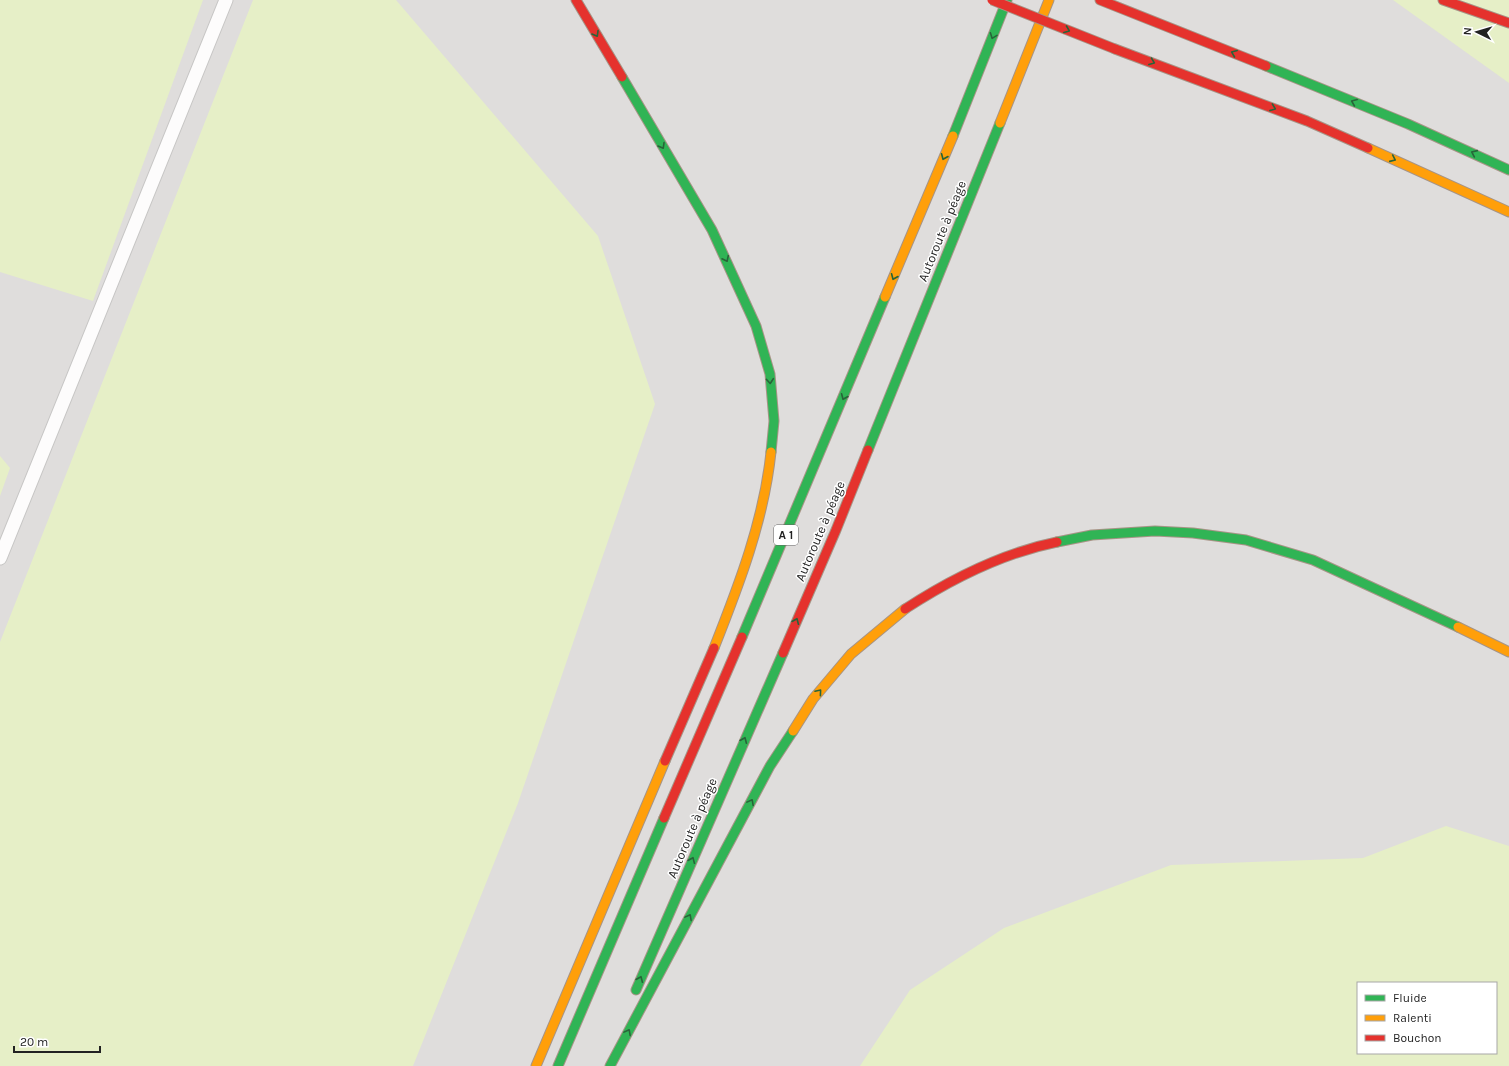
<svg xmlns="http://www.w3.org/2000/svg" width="1509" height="1066" font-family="Karla,sans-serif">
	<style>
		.residential { fill: #dfdddc; fill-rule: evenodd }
		.grass { fill: #e6efc7; fill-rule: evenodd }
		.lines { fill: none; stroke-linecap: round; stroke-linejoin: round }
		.lane-casing { stroke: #c7c6c5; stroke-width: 15 }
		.fast-casing { stroke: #a79486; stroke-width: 11 }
		.slow-casing { stroke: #a79486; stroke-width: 11 }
		.jam-casing { stroke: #a79486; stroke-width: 11 }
		.lane { stroke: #fdfcfc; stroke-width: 13 }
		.fast { stroke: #30b455; stroke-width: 9 }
		.slow { stroke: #ff9f0a; stroke-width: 9 }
		.jam { stroke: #e5322d; stroke-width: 9 }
		.jam-bridge-casing { stroke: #a79486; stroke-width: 11; stroke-linecap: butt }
		.jam-bridge { stroke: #e5322d; stroke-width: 9 }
		.oneway { stroke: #286439 }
		.labels { text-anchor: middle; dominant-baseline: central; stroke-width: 3; stroke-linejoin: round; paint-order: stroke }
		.shield { fill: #fff; stroke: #646464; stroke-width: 1 }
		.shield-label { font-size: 12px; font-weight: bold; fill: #222 }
		.street-label { font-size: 13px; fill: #222; stroke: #fff }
	</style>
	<rect width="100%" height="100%" fill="#f0edeb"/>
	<!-- residential -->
	<path class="residential" d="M0,0H1509V1066H0ZM1358,983H1496V1053H1358Z"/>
	<!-- grass -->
	<g class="grass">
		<polygon points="0,0 203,0 93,301 0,272"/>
		<polygon points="253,0 396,0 598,236 655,404 518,803 413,1066 0,1066 0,642"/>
		<polygon points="1393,0 1509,0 1509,83"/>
		<polygon points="0,456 10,468 0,496"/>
		<path d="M1446,826L1509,846V1066H860L910,990L1004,928L1171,865L1363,858ZM1358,983H1496V1053H1358Z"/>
	</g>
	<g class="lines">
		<!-- lane casing -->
		<g class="lane-casing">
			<polyline id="lane" points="0,558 226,0"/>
		</g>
		<!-- fast casing -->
		<g class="fast-casing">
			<g id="fast">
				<polyline points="1266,66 1408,124 1509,170"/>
				<polyline points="622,77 712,230 756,326 770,374 774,421 771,452"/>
				<polyline points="953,136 1007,0"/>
				<polyline points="868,450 1000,123"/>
				<polyline points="1057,542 1092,535 1155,531 1193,533 1246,540 1313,560 1458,627"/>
				<polyline points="742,637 885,297"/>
				<polyline points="636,990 783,653"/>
				<polyline points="558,1066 664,818"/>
				<polyline points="610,1066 770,766 793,731"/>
			</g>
		</g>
		<!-- slow casing -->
		<g class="slow-casing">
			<g id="slow">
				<polyline points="1000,123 1049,0"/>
				<polyline points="1368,148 1509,212"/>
				<polyline points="885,297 953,136"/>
				<polyline points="1458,627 1509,652"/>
				<path d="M714,648C739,585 764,520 771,452"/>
				<polyline points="793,731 813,699 851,654 905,609"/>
				<polyline points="536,1066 665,761"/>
			</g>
		</g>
		<!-- jam casing -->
		<g class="jam-casing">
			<g id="jam">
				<polyline points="576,0 622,77"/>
				<polyline points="1100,0 1266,66"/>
				<polyline points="1443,0 1509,23"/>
				<polyline points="1115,49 1307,121 1368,148"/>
				<path d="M905,609C951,579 1002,553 1057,542"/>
				<polyline points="783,653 836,530 868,450"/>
				<polyline points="665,761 714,648"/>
				<polyline points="664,818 742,637"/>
			</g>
		</g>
		<!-- lane -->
		<use href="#lane" class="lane"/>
		<!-- fast -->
		<use href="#fast" class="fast"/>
		<!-- slow -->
		<use href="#slow" class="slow"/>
		<!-- jam -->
		<use href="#jam" class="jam"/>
		<!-- jam-bridge casing -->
		<g class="jam-bridge-casing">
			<polyline id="jam-bridge" points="992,0 1115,49"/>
		</g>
		<!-- jam-bridge -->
		<use href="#jam-bridge" class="jam-bridge"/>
	</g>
	<!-- one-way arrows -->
	<defs><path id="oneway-chevron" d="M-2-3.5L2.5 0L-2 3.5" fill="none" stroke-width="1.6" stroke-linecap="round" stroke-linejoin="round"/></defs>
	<g class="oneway">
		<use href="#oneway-chevron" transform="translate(1067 30) rotate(22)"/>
		<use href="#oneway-chevron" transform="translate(596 34) rotate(60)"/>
		<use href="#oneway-chevron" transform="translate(993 36) rotate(111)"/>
		<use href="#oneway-chevron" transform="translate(1234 53) rotate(-158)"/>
		<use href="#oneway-chevron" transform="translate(1152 62) rotate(21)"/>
		<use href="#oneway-chevron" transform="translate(1354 102) rotate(-157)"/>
		<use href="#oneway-chevron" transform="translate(1273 108) rotate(21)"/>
		<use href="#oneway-chevron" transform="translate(662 146) rotate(60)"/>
		<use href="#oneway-chevron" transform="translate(1474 153) rotate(-156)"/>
		<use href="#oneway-chevron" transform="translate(944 157) rotate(113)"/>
		<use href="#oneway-chevron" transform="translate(1393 159) rotate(24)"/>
		<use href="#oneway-chevron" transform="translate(726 259) rotate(64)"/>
		<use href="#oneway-chevron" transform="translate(894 277) rotate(113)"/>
		<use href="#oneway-chevron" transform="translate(770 381) rotate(85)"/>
		<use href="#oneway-chevron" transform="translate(844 397) rotate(113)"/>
		<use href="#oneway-chevron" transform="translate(796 621) rotate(-67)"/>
		<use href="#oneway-chevron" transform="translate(819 692) rotate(-50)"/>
		<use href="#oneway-chevron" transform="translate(744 740) rotate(-67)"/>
		<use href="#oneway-chevron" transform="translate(751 802) rotate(-62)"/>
		<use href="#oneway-chevron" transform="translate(692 860) rotate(-67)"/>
		<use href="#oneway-chevron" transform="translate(689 917) rotate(-62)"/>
		<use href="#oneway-chevron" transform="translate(640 979) rotate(-67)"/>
		<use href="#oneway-chevron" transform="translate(628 1032) rotate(-62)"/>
	</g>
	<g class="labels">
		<!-- shield labels -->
		<rect class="shield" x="774" y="525" width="24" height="20" rx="3"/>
		<g class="shield-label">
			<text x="786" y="535">A 1</text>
		</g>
		<!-- street labels -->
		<g class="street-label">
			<text transform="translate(942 231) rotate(-68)">Autoroute à péage</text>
			<text transform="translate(820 531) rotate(-67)">Autoroute à péage</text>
			<text transform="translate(692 828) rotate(-67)">Autoroute à péage</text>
		</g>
	</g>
	<!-- legend -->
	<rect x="1357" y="982" width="140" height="72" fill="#ffffff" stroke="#a7a7a7"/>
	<rect x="1365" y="995" width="20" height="6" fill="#30b455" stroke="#a7a7a7"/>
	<text x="1393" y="1002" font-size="12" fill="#222222">Fluide</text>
	<rect x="1365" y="1015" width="20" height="6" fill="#ff9f0a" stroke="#a7a7a7"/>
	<text x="1393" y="1022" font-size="12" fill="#222222">Ralenti</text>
	<rect x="1365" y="1035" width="20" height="6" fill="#e5322d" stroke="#a7a7a7"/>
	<text x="1393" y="1042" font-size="12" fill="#222222">Bouchon</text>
	<!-- north arrow -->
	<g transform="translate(1477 32) rotate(275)" stroke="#ffffff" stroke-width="3" paint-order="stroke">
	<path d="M0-3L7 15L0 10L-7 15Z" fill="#222222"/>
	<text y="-6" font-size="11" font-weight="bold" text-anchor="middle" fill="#222222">N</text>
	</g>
	<!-- scale -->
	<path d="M14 1046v6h86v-6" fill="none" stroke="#222222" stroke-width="2"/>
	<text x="20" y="1046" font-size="12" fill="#222222" stroke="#ffffff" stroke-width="3" paint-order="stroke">20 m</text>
</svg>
